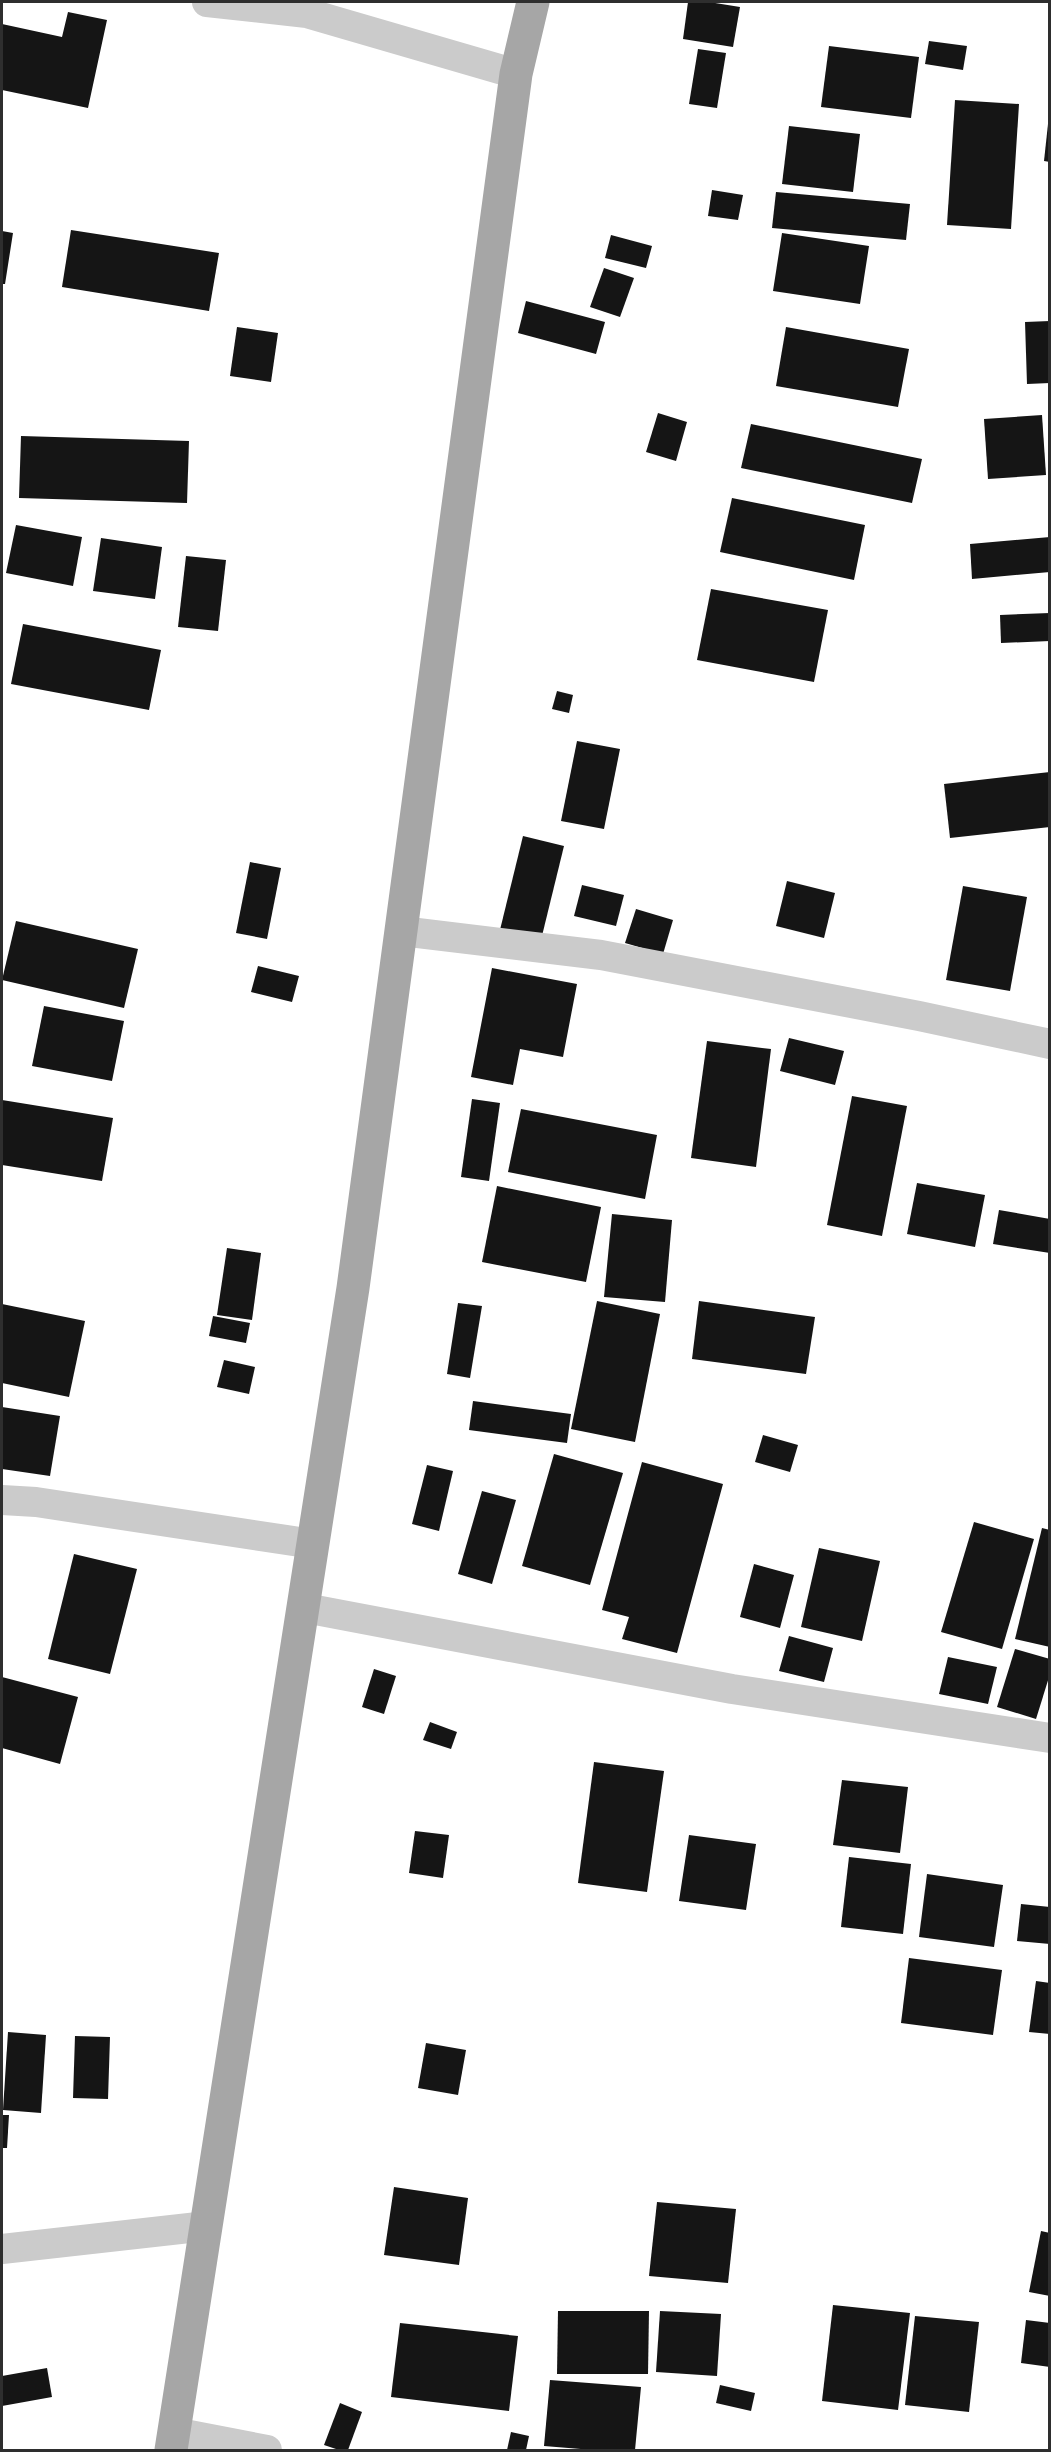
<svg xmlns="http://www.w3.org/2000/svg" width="1051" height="2452" font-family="Rubik,sans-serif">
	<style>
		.building { fill: #151515 }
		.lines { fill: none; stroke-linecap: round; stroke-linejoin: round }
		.street { stroke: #cbcbcb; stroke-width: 30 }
		.primary { stroke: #a6a6a6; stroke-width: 33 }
	</style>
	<rect width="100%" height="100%" fill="#fff"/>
	<!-- building -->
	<g class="building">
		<polygon points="688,2 709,2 740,7 733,47 683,39"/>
		<polygon points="68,12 107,20 88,108 2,90 2,24 62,37"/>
		<polygon points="929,41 967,46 963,70 925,64"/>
		<polygon points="829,46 919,57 911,118 821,107"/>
		<polygon points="698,49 726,53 717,108 689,104"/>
		<polygon points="955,100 1019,104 1011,229 947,225"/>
		<polygon points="1048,124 1050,124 1050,162 1044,161"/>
		<polygon points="789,126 860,134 853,192 782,184"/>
		<polygon points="712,190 743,195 738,220 708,216"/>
		<polygon points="776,192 910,204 906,240 772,228"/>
		<polygon points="71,230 219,253 209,311 62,287"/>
		<polygon points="2,231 13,233 5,284 2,284"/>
		<polygon points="782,233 869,246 860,304 773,291"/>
		<polygon points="611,235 652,246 646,268 605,258"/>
		<polygon points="604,268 634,278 620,317 590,307"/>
		<polygon points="526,301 605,322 596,354 518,333"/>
		<polygon points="1050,321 1050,383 1027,384 1025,322"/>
		<polygon points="237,327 278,333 271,382 230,376"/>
		<polygon points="786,327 909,349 898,407 776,386"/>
		<polygon points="658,413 687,422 676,461 646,452"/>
		<polygon points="1042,415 1046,475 988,479 984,419"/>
		<polygon points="751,424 922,459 912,503 741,468"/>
		<polygon points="21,436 189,441 187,503 19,498"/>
		<polygon points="732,498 865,525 854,580 720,552"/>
		<polygon points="16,525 82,537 73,586 6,573"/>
		<polygon points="1050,537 1050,572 972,579 970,544"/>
		<polygon points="101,538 162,547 155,599 93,591"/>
		<polygon points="186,556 226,560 218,631 178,627"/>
		<polygon points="711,589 828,610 814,682 697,660"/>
		<polygon points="1050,613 1050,641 1001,643 1000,615"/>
		<polygon points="23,624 161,650 149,710 11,684"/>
		<polygon points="557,691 573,695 569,713 552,709"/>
		<polygon points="577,741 620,749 604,829 561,821"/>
		<polygon points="1050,772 1050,827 950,838 944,784"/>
		<polygon points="523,836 564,846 540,944 499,934"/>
		<polygon points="250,862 281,868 267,939 236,933"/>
		<polygon points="787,881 835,893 824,938 776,926"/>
		<polygon points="582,885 624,895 616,926 574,916"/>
		<polygon points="963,886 1027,897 1010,991 946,980"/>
		<polygon points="636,909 673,920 663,954 625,943"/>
		<polygon points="16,921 138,949 124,1008 2,980"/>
		<polygon points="258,966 299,976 292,1002 251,992"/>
		<polygon points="492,968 577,984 563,1057 520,1049 513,1085 471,1077"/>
		<polygon points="44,1006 124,1021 112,1081 32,1066"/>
		<polygon points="789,1038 844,1051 835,1085 780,1071"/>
		<polygon points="707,1041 771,1049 756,1167 691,1158"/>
		<polygon points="852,1096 907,1106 882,1236 827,1225"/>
		<polygon points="472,1099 500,1103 489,1181 461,1177"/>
		<polygon points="2,1100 113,1118 102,1181 2,1165"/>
		<polygon points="521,1109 657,1135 645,1199 508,1172"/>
		<polygon points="917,1183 985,1195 975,1247 907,1234"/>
		<polygon points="497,1186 601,1207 586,1282 482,1262"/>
		<polygon points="999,1210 1050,1219 1050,1253 993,1244"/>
		<polygon points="612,1214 672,1220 665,1302 604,1297"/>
		<polygon points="227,1248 261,1253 252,1320 217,1315"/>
		<polygon points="597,1301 660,1314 635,1442 571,1429"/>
		<polygon points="699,1301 815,1317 806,1374 692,1359"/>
		<polygon points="458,1303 482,1306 470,1378 447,1374"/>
		<polygon points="2,1304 85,1321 69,1397 2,1383"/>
		<polygon points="213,1316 250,1323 246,1343 209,1336"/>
		<polygon points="224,1360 255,1367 249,1394 217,1387"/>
		<polygon points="473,1401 571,1414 567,1443 469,1430"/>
		<polygon points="2,1407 60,1416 50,1476 2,1469"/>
		<polygon points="763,1435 798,1445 790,1472 755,1462"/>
		<polygon points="554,1454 623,1473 590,1585 522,1566"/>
		<polygon points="642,1462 723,1484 677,1653 622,1639 629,1617 602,1610"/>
		<polygon points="427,1465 453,1471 439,1531 412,1524"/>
		<polygon points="482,1491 516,1500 492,1584 458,1574"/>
		<polygon points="974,1522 1034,1539 1002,1649 941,1632"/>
		<polygon points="1042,1528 1050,1530 1050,1647 1015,1639"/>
		<polygon points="819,1548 880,1561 862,1641 801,1627"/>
		<polygon points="74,1554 137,1569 110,1674 48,1659"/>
		<polygon points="754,1564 794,1575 780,1628 740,1617"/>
		<polygon points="789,1636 833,1648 824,1682 779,1671"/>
		<polygon points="1015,1649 1050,1659 1050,1674 1036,1719 997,1707"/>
		<polygon points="948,1657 997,1667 988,1704 939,1694"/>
		<polygon points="374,1669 396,1676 384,1714 362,1707"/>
		<polygon points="2,1677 78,1697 60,1764 2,1748"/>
		<polygon points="430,1722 457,1732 451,1749 423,1740"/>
		<polygon points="594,1762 664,1771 647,1892 578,1883"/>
		<polygon points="842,1780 908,1787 900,1853 833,1845"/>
		<polygon points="415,1831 449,1835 443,1878 409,1873"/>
		<polygon points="689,1835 756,1844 746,1910 679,1901"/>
		<polygon points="849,1857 911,1864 903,1934 841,1927"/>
		<polygon points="927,1874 1003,1885 994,1947 919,1937"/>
		<polygon points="1021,1904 1050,1907 1050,1944 1017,1941"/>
		<polygon points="909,1958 1002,1970 993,2035 901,2023"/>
		<polygon points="1036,1981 1050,1983 1050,2034 1029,2032"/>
		<polygon points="8,2032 46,2035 41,2113 3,2110"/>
		<polygon points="75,2036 110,2037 108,2099 73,2098"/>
		<polygon points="426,2043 466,2050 458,2095 418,2088"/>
		<polygon points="2,2115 9,2115 7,2148 2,2148"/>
		<polygon points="394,2187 468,2198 459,2265 384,2255"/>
		<polygon points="657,2202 736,2209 728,2283 649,2276"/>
		<polygon points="1041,2231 1050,2233 1050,2296 1029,2292"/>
		<polygon points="833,2305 910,2313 898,2410 822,2401"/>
		<polygon points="558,2311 649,2311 648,2374 557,2374"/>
		<polygon points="660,2311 721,2314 717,2376 656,2372"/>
		<polygon points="915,2316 979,2322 969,2412 905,2405"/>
		<polygon points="1026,2320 1050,2323 1050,2367 1021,2363"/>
		<polygon points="400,2323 518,2336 509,2411 391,2397"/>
		<polygon points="47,2368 52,2397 2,2406 2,2376"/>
		<polygon points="550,2380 641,2387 635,2450 593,2450 544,2446"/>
		<polygon points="720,2385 755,2393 751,2411 716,2403"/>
		<polygon points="340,2403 362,2412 348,2450 339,2450 324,2445"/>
		<polygon points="511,2432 529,2436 526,2450 507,2450"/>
	</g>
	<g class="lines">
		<!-- street -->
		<g class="street">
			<polyline points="207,2 307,13 516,74"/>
			<polyline points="401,931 601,955 919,1016 1050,1044"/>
			<polyline points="2,1500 36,1502 313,1544"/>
			<polyline points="305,1608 732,1689 1050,1738"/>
			<polyline points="2,2249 207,2226"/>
			<polyline points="174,2432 267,2450"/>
		</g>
		<!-- primary -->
		<polyline class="primary" points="171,2450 353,1288 516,74 533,2"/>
	</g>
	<!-- border -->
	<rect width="1051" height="2452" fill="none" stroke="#2e2e2e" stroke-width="6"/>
</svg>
